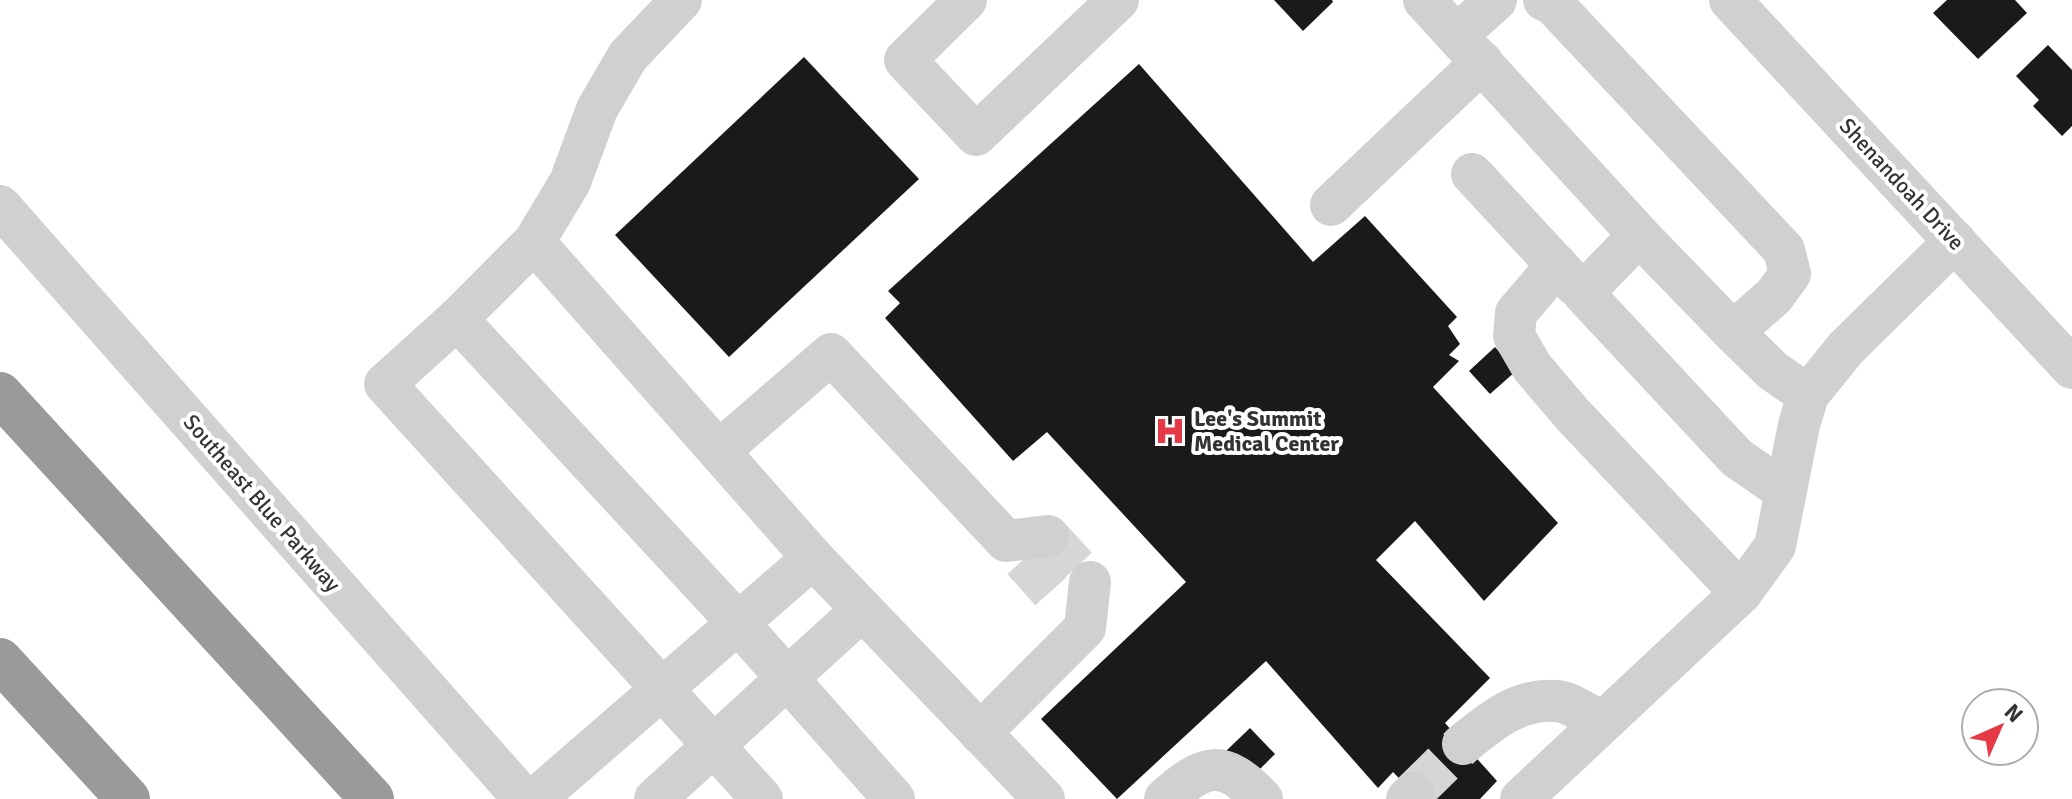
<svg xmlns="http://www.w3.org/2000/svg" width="2072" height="799" font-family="Signika,sans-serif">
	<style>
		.building { fill: #1a1a1a }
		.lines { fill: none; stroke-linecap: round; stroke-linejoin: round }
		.minor-tunnel { stroke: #d6d6d6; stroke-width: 42; stroke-dasharray: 42 21; stroke-linecap: butt }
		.minor { stroke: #d0d0d0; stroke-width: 42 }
		.highway { stroke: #9a9a9a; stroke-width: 44 }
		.labels { text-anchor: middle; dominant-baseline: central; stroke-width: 8; stroke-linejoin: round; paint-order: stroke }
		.street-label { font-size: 22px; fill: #333; stroke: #fff }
		.poi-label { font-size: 22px; font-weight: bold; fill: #333; stroke: #fff; text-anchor: start }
	</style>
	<rect width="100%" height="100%" fill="#fff"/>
	<!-- building -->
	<g class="building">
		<polygon points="1274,0 1332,0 1333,2 1303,31"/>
		<polygon points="1947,0 2015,0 2027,13 1978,59 1933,13"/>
		<polygon points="2048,45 2072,70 2072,126 2062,136 2033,106 2039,100 2016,76"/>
		<polygon points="804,57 919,179 729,357 615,235"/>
		<polygon points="1139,64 1313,262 1365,216 1457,317 1448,326 1460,344 1449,355 1459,361 1433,387 1558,523 1484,601 1415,521 1376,560 1490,678 1445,723 1497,781 1480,799 1419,799 1393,772 1378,788 1266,661 1117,799 1041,719 1186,582 1047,432 1013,461 885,318 900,303 888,291"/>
		<polygon points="1495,347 1516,371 1490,394 1469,371"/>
		<polygon points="1250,728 1275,754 1252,777 1226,751"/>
	</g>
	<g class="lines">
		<!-- minor-tunnel -->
		<g class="minor-tunnel">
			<polyline points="1048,536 1090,582"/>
			<polyline points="1023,560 1065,607"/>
			<polyline points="1413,793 1463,744"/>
		</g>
		<!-- minor -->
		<g class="minor">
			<polyline points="681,0 628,56 597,109 570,182 534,242 457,319 739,624 894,799"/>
			<polyline points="966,0 905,60 976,135 1118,0"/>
			<polyline points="1424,0 1639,235 1733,332 1773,371 1808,395"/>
			<polyline points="1544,0 1553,4 1784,250 1790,274 1774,296 1733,332"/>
			<polyline points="1730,0 2072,368"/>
			<polyline points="1457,35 1496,0"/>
			<polyline points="1472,174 1575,285"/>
			<polyline points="1331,205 1482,62"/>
			<polyline points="0,206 524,799"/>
			<polyline points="1639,235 1583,293 1737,458 1785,491"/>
			<polyline points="534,242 813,558 1044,799"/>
			<polyline points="1557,265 1516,313 1514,336 1532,367 1572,414 1741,593"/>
			<polyline points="457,319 385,384 762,799"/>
			<polyline points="719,451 831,354 1006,541 1048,536"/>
			<polyline points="980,733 1085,628 1090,582"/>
			<path d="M1463,744C1491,721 1518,698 1557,701C1571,702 1589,716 1602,722"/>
			<polyline points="535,799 813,558"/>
			<polyline points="655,799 862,610"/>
			<path d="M1165,799C1205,763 1223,758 1262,799"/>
			<polyline points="1407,799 1413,793"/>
			<polyline points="1521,799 1741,593 1775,546 1799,425 1808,395 1846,348 1955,241"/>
		</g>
		<!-- highway -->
		<g class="highway">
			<polyline points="0,394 372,799"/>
			<polyline points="0,660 128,799"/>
		</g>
	</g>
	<!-- icons -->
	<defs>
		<g id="hospital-bare" transform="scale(2.4)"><path d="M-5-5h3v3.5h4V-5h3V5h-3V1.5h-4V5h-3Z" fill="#e63946" stroke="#fff" stroke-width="2.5" paint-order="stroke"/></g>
	</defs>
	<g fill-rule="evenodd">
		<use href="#hospital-bare" x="1170" y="431"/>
	</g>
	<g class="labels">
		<!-- street labels -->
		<g class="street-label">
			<text transform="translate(1902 184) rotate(47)">Shenandoah Drive</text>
			<text transform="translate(262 503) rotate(49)">Southeast Blue Parkway</text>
		</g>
		<!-- poi labels -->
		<g class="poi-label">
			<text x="1194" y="418">Lee's Summit<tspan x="1194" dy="25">Medical Center</tspan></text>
		</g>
	</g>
	<!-- north arrow -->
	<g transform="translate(2000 727) rotate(45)"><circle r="38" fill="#ffffff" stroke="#adadad" stroke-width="2"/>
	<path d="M0-6L14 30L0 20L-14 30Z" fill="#e63946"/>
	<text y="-12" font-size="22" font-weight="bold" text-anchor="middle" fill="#333333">N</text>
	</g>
</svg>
